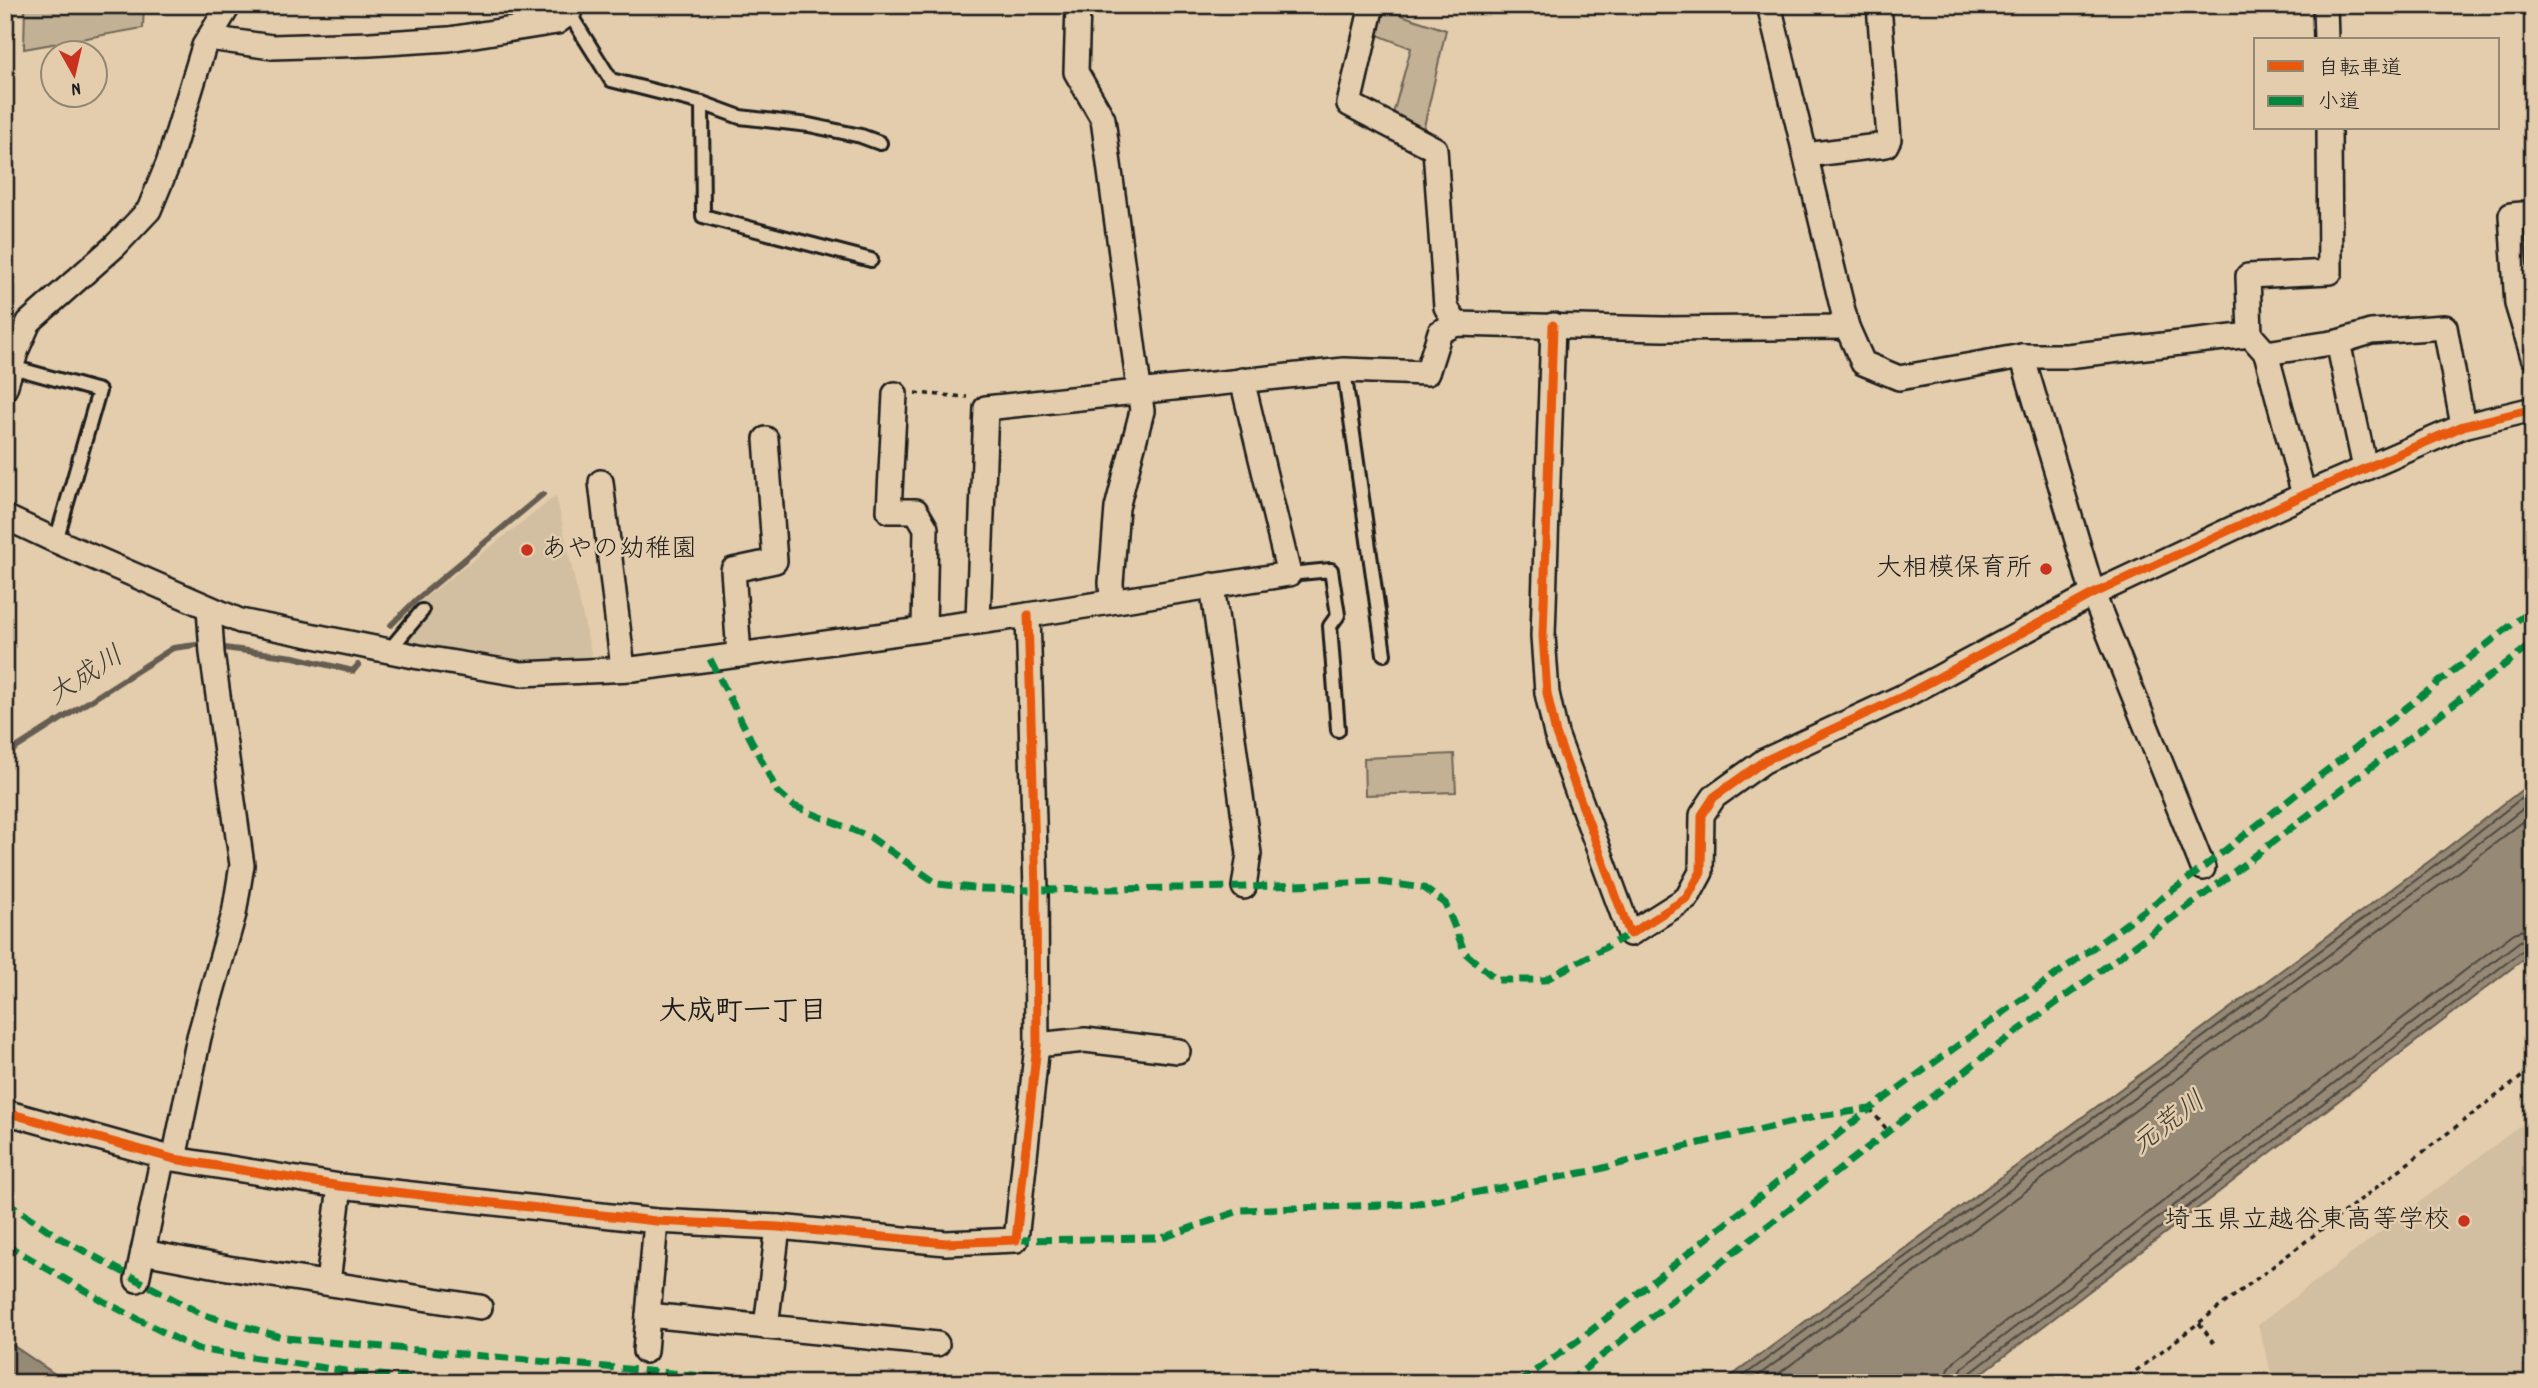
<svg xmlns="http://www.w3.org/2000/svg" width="2538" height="1388" font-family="Dekko,'Klee One',sans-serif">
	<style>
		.built { fill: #d2bea0 }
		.green { fill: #c2b194; stroke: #6f6658; stroke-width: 2 }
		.water { fill: #968975; stroke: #655d51; stroke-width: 2 }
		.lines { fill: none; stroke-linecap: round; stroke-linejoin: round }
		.shore { stroke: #4d4840; stroke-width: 2 }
		.stream { stroke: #655d51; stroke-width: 6 }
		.service-casing { stroke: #1c1c1c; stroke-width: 18 }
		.minor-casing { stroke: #1c1c1c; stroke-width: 28 }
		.path { stroke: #1c1c1c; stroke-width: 3.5; stroke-dasharray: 5 5; stroke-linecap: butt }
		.service { stroke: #e3cdac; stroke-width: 12 }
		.minor { stroke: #e3cdac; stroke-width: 23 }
		.quiet { stroke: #00873e; stroke-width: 7; stroke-dasharray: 14 7; stroke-linecap: butt }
		.cycleway-casing { stroke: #e3cdac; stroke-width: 13 }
		.cycleway { stroke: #e8590c; stroke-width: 9 }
		.poi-dot { fill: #c8321e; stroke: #e3cdac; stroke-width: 2.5 }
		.labels { text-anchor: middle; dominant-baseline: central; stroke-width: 5; stroke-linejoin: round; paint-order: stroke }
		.poi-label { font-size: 26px; fill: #1c1c1c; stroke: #e3cdac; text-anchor: end }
		.water-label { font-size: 28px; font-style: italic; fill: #413d37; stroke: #e3cdac }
		.neighbourhood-label { font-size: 28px; font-weight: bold; fill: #1c1c1c; stroke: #e3cdac }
	</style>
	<rect width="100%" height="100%" fill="#e3cdac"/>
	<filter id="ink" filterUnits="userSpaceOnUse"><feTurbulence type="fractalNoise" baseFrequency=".0143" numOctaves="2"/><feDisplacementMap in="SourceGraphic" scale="14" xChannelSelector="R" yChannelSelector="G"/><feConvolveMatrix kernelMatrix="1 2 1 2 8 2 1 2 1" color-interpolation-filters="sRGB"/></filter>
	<g filter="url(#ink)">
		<!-- built -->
		<g class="built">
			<polygon points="556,496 592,658 542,663 489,661 407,641 429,614 416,605"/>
			<polygon points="2533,1116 2533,1383 2274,1383 2258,1325"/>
		</g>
		<!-- green -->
		<g class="green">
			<polygon points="25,5 144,5 143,28 24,49"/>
			<polygon points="1383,9 1446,30 1423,131 1392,118 1411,48 1375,34"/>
			<polygon points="1454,754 1456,792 1365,795 1364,758"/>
		</g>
		<!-- water -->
		<g class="water">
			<polygon points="2533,781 2533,952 1969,1383 1722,1383 2439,854"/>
			<polygon points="5,1340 68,1383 5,1383"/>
		</g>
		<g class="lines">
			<!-- shore -->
			<g class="shore">
				<polyline points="1734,1383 2443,860 2533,789"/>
				<polyline points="1748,1383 2448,867 2533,801"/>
				<polyline points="1766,1383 2454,875 2533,814"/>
				<polyline points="1946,1383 1949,1368 1957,1359 2514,933 2533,927"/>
				<polyline points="1957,1383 1958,1375 1963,1367 2520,941 2533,938"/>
				<polyline points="1965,1383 1969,1374 2526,948 2533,947"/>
			</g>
			<!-- stream -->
			<g class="stream">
				<polyline points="391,625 416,600 543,494"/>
				<polyline points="224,648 294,657 353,671 358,665"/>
				<polyline points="5,755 173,648 196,645"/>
			</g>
			<!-- service casing -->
			<g class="service-casing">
				<g id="service">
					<polyline points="569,13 611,80 702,103 740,117 809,125 861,136 880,143"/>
					<polyline points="702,103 703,216 871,260"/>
					<polyline points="12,367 99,391 56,541"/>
					<polyline points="1344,370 1384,654"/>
					<polyline points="1289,574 1331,570 1338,615 1330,626 1338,730"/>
					<polyline points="395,652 396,642 422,611"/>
				</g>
			</g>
			<!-- minor casing -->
			<g class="minor-casing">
				<g id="minor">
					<polyline points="1078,5 1076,72 1103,119 1142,411 1117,508 1111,583 1112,600"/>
					<polyline points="1372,5 1349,104 1435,149 1446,307 1456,324"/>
					<polyline points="1769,5 1847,327 1863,363 1899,378 2022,356 2093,594 2203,868"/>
					<polyline points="2325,5 2326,40"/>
					<polyline points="209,38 272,47 370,44 449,39 557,22 569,13 572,5"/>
					<polyline points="1806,155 1886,145 1889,139 1879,5"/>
					<polyline points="2533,213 2511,215 2517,304 2533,357"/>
					<polyline points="1553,325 1543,636 1547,693 1556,734 1630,934 1687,898 1701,872 1702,815 1714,797 1764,761 1906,695 2093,594 2304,495 2463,426 2533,409"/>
					<polyline points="2250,335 2248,276 2330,272 2329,128"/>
					<polyline points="2338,342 2365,468"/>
					<polyline points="2266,353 2338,342 2371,332 2445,327 2463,426"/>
					<polyline points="2022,356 2067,356 2250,335 2266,353 2304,495"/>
					<polyline points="5,388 17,349 29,322 115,246 149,210 168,164 204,46 229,5"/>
					<polyline points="895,394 889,511 916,511 926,528 924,628"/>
					<polyline points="601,482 623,669"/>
					<polyline points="5,517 56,541 240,621 419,657 521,674 632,669 710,659 1028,615 1289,574 1242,380"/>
					<polyline points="1212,585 1249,854 1244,887"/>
					<polyline points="978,620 986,408 1344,370 1427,373 1440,332 1456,324 1663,329 1847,327"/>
					<polyline points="739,655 733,570 775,561 766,439"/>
					<polyline points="1037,1045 1085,1040 1178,1051"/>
					<polyline points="5,1112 174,1159 340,1186 656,1221 778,1227 946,1243 1016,1240 1037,1045 1036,890 1028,615"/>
					<polyline points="174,1159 199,1037 234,914 242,865 212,653 209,608"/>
					<polyline points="143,1252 228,1268 480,1307"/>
					<polyline points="137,1280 163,1156"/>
					<polyline points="328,1282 340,1186"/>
					<polyline points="648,1315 937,1344"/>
					<polyline points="766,1327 778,1227"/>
					<polyline points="645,1351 656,1221"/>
				</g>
			</g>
			<!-- path -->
			<g class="path">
				<polyline points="915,393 967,397"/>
				<polyline points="1870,1109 1889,1132"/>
				<polyline points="2199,1323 2216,1346"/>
				<polyline points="760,1383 761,1381"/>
				<polyline points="2120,1383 2533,1068"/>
			</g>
			<!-- service -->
			<use href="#service" class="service"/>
			<!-- minor -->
			<use href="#minor" class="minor"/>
			<!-- quiet -->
			<g class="quiet">
				<polyline points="710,659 777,791 794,806 870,837 938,884 982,889 1036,890 1244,887 1380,882 1424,888 1445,903 1465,953 1497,980 1545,980 1630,934"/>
				<polyline points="5,1201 60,1238 201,1314 285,1338 781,1383"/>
				<polyline points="1016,1240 1162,1238 1242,1210 1413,1204 1592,1171 1691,1145 1819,1116 1870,1109 2195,874 2533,608"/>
				<polyline points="5,1244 103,1301 196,1349 359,1373 462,1383"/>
				<polyline points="1518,1383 1584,1336 1870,1109"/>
				<polyline points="1567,1383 1992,1050 2209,891 2533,643"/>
			</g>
			<!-- cycleway casing -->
			<g class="cycleway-casing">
				<g id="cycleway">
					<polyline points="1553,325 1543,636 1547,693 1556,734 1630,934 1687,898 1701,872 1702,815 1714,797 1764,761 1906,695 2093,594 2304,495 2463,426 2533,409"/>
					<polyline points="5,1112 174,1159 340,1186 656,1221 778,1227 946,1243 1016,1240 1037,1045 1036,890 1028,615"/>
				</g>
			</g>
			<!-- cycleway -->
			<use href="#cycleway" class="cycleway"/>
		</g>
	</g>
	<!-- markers -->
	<g class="poi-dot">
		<circle cx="527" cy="550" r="7"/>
		<circle cx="2046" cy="569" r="7"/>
		<circle cx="2464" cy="1221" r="7"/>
	</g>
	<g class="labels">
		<!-- poi labels -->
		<g class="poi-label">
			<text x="541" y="550" text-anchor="start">あやの幼稚園</text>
			<text x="2032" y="569">大相模保育所</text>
			<text x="2450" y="1221">埼玉県立越谷東高等学校</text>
		</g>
		<!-- water labels -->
		<g class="water-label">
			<text transform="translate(87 678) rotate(-33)">大成川</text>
			<text transform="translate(2170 1125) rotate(-37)">元荒川</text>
		</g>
		<!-- neighbourhood labels -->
		<g class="neighbourhood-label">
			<text x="743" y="1014">大成町一丁目</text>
		</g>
	</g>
	<!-- margin -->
	<rect width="2538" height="1388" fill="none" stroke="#e3cdac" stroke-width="28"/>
	<rect x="14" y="14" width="2510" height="1360" fill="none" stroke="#1c1c1c" stroke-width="2.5" filter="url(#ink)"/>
	<!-- legend -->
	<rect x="2254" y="38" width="245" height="91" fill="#e3cdac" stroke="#938672" stroke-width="2"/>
	<rect x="2268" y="61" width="35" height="10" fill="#e8590c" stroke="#938672" stroke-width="2"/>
	<text x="2318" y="74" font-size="21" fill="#1c1c1c">自転車道</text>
	<rect x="2268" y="96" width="35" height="10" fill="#00873e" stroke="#938672" stroke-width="2"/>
	<text x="2318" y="108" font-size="21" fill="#1c1c1c">小道</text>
	<!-- north arrow -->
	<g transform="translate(74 74) rotate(172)"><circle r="33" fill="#e3cdac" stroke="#938672" stroke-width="2"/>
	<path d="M0-5L12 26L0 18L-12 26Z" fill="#c8321e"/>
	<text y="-10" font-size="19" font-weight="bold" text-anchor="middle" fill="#1c1c1c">N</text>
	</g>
</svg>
